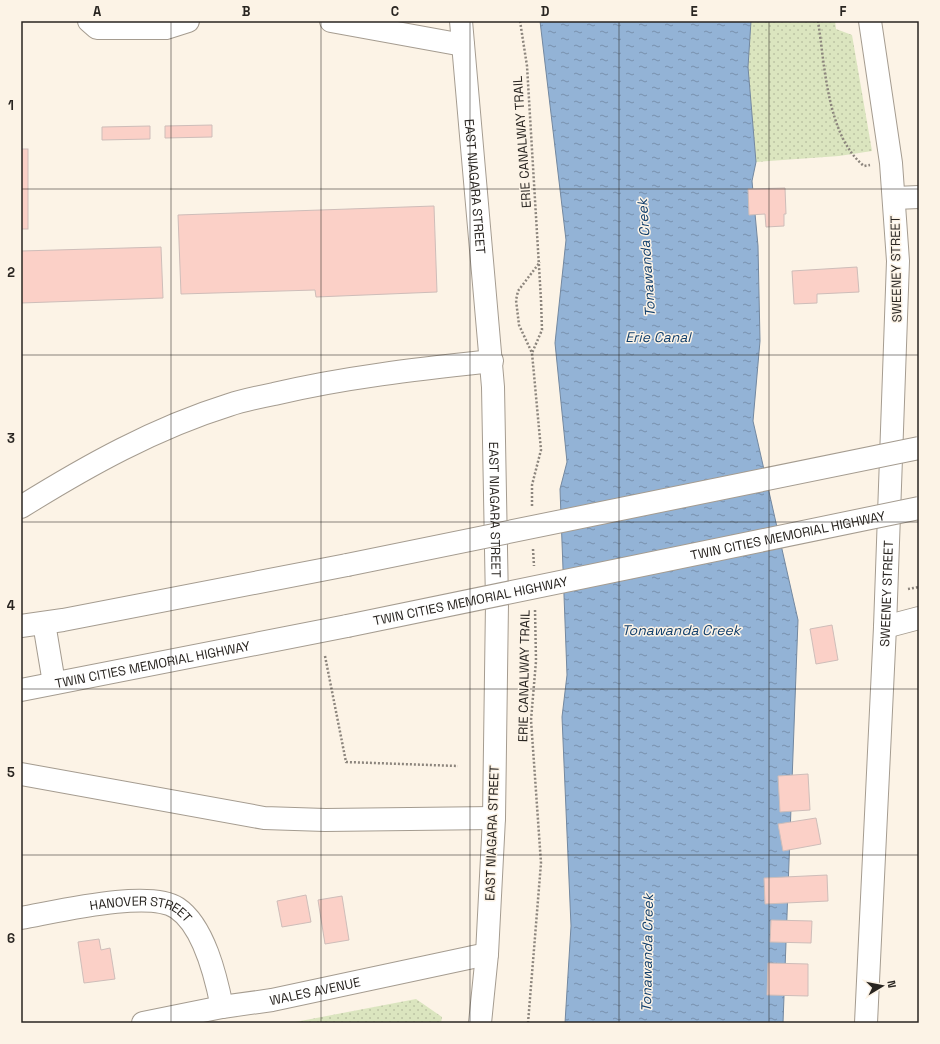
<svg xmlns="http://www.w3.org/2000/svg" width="940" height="1044" font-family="'Space Grotesk',sans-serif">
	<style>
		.green { fill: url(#green-dots) }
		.water { fill: url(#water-ripples); stroke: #7388a0 }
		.building { fill: #fbd0c7; stroke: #cebdb9 }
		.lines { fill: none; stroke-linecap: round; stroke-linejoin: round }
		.minor-casing { stroke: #a59c90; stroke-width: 24 }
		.major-casing { stroke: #a59c90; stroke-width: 24 }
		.path { stroke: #8c857d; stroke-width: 2.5; stroke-dasharray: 2 2; stroke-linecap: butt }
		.minor { stroke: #fff; stroke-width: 22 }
		.major { stroke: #fff; stroke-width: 22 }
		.major-bridge-casing { stroke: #a59c90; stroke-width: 24; stroke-linecap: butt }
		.major-bridge { stroke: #fff; stroke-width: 22 }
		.grid { fill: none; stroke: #292521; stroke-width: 1; stroke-opacity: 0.55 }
		.labels { text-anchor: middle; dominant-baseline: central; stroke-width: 3; stroke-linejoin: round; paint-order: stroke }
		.street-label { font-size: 13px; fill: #292521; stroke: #fcf3e6 }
		.water-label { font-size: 14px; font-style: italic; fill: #103e6b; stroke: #fcf3e6 }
		.neatline { fill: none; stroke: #292521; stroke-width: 1.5 }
		.grid-label { font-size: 13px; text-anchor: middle; font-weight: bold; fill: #292521 }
	</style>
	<defs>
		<pattern id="green-dots" width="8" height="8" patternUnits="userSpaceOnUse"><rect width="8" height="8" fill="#dbe5bf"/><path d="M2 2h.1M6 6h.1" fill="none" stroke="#bcc4a4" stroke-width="1.8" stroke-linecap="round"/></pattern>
		<pattern id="water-ripples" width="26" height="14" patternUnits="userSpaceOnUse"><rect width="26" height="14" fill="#93b3d6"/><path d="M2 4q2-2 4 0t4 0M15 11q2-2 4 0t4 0" fill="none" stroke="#7891ad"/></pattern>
	</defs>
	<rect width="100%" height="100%" fill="#fcf3e6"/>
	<!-- green -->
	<g class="green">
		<polygon points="751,21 835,21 836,29 852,35 872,151 839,156 756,162 748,67"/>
		<polygon points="416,999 442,1017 441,1023 290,1023"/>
	</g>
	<!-- water -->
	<polygon class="water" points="540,21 751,21 748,67 756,162 752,181 758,246 760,341 753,421 798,620 783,1023 565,1023 571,926 562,717 567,675 560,489 567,462 555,343 566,240"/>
	<!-- building -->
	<g class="building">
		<polygon points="212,125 212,137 165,138 165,126"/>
		<polygon points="150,126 150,139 102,140 102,127"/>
		<rect x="21" y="149" width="7" height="80"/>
		<polygon points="785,188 786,214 784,214 784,226 766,227 765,214 749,215 748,189"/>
		<polygon points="434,206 437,292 316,297 315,290 181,294 178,215"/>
		<polygon points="161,247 163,298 21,303 21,251"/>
		<polygon points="857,267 859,292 817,294 817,303 794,304 792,271"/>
		<polygon points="832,625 838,660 816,664 810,629"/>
		<polygon points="808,774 810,810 780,812 778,776"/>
		<polygon points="816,818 821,844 783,851 778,824"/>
		<polygon points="827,875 828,901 765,904 764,878"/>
		<polygon points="306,895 311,922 282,927 277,901"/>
		<polygon points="342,896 349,940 325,944 318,900"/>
		<polygon points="771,920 812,921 811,943 770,942"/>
		<polygon points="99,939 101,950 110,948 115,979 84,983 78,942"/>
		<polygon points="768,963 808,964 808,996 767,995"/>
	</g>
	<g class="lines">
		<!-- minor casing -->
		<g class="minor-casing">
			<g id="minor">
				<polyline points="89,21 97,28 166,28 188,21"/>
				<polyline points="331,21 463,45"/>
				<path id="s1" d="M461,21L493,387L497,603L494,818L487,954L480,1023"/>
				<polyline points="895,198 919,197"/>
				<polyline points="44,623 54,683"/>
				<polyline points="885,627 919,618"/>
				<path id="s2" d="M21,918C56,912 149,889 177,908C204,926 216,977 222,1007"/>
				<path id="s3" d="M143,1023L222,1007L272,1000L487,954"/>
				<path id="s4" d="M866,1023L885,627L898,261L891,163L870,21"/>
			</g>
		</g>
		<!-- major casing -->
		<g class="major-casing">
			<g id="major">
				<path d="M21,507C87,466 155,428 229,405C244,400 259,397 274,394C345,377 419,369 492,361"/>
				<polyline points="21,626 63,620 347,565"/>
				<path id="s5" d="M21,690L347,626"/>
				<polyline points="21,774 264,818 325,820 494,818"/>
			</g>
		</g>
		<!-- path -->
		<g class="path">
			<polyline points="520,21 527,66 541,300 542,330 532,353"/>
			<path d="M818,21C825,66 827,136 864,166L870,165"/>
			<polyline points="532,506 532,485 541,450 532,353 519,325 516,300 518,291 540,262"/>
			<polyline points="533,549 534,566"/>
			<polyline points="908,589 919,587"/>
			<polyline points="325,656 346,762 458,766"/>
			<polyline points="528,1023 541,863 531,720 536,661 535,609"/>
		</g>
		<!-- minor -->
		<use href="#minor" class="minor"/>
		<!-- major -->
		<use href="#major" class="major"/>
		<!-- major-bridge casing -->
		<g class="major-bridge-casing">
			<g id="major-bridge">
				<polyline points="347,565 919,448"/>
				<path id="s6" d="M347,626L919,508"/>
			</g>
		</g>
		<!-- major-bridge -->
		<use href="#major-bridge" class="major-bridge"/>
	</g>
	<!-- grid -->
	<path class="grid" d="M171,21V1023M321,21V1023M470,21V1023M619,21V1023M769,21V1023M21,189H919M21,355H919M21,522H919M21,689H919M21,855H919"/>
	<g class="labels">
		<!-- street labels -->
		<g class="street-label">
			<text transform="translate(522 142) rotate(-94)">ERIE CANALWAY TRAIL</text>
			<text stroke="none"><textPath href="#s1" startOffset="166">EAST NIAGARA STREET</textPath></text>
			<text transform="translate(896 269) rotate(-91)">SWEENEY STREET</text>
			<text stroke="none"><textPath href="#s1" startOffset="490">EAST NIAGARA STREET</textPath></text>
			<text stroke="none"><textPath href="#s6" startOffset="450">TWIN CITIES MEMORIAL HIGHWAY</textPath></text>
			<text stroke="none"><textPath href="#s4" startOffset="430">SWEENEY STREET</textPath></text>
			<text stroke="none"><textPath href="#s6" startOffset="126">TWIN CITIES MEMORIAL HIGHWAY</textPath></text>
			<text stroke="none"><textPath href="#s5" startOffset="134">TWIN CITIES MEMORIAL HIGHWAY</textPath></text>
			<text transform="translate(524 676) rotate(-89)">ERIE CANALWAY TRAIL</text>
			<text transform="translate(492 833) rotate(-88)">EAST NIAGARA STREET</text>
			<text stroke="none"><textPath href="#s2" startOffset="123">HANOVER STREET</textPath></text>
			<text stroke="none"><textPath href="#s3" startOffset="175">WALES AVENUE</textPath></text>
		</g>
		<!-- water labels -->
		<g class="water-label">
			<text transform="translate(646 258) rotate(-94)">Tonawanda Creek</text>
			<text x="658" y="337">Erie Canal</text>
			<text x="681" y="630">Tonawanda Creek</text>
			<text transform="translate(647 953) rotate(-89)">Tonawanda Creek</text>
		</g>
	</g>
	<!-- border -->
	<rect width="940" height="1044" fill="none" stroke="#fcf3e6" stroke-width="44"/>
	<!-- north arrow -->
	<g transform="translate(882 986) rotate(80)" stroke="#fcf3e6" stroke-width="3" paint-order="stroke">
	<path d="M0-3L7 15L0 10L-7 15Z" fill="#292521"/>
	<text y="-6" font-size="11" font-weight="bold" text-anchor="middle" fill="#292521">N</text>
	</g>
	<rect x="22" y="22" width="896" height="1000" class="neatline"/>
	<g class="grid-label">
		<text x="97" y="16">A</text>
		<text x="246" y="16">B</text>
		<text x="395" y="16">C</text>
		<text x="545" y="16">D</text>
		<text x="694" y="16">E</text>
		<text x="843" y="16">F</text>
		<text x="11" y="110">1</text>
		<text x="11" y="277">2</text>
		<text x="11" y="443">3</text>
		<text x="11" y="610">4</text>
		<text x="11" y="777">5</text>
		<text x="11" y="943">6</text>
	</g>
</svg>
